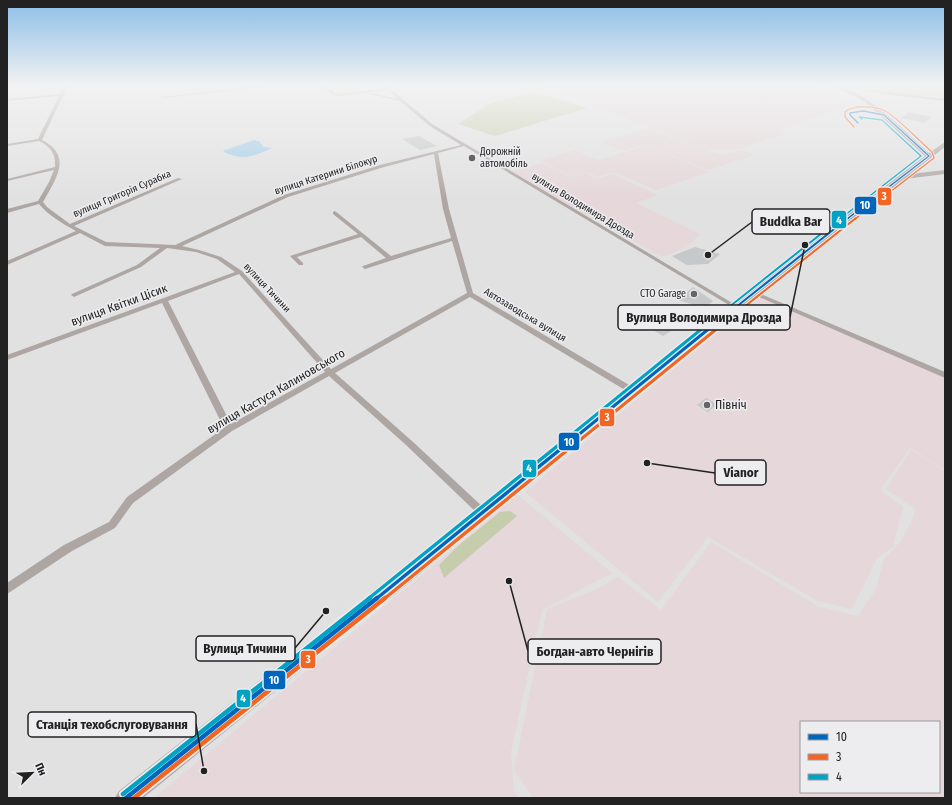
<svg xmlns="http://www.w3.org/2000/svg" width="952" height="805" font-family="'Fira Sans Condensed',sans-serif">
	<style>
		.industrial { fill: #e5d7da; fill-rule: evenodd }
		.green { fill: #c6cdad }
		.water { fill: #a3cde8 }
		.building { fill: #c7c8c9 }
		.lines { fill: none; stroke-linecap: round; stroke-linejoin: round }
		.minor { fill: #aea6a2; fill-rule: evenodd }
		.tertiary { fill: #aea6a2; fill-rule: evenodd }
		.primary { fill: #afa7a6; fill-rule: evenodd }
		.bus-1-far4-casing { stroke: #ededf0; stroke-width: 3 }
		.bus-1-far3-casing { stroke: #ededf0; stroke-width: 4 }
		.bus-1-far2-casing { stroke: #ededf0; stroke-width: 6 }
		.bus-1-far1-casing { stroke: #ededf0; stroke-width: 6 }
		.bus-1-casing { stroke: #ededf0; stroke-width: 8 }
		.bus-2-far4-casing { stroke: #ededf0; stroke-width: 3 }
		.bus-2-far3-casing { stroke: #ededf0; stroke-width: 4 }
		.bus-2-far2-casing { stroke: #ededf0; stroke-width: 6 }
		.bus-2-far1-casing { stroke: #ededf0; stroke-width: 6 }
		.bus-2-casing { stroke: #ededf0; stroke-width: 8 }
		.bus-3-far4-casing { stroke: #ededf0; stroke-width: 3 }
		.bus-3-far3-casing { stroke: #ededf0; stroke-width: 4 }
		.bus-3-far2-casing { stroke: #ededf0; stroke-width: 6 }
		.bus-3-far1-casing { stroke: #ededf0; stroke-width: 6 }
		.bus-3-casing { stroke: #ededf0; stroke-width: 8 }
		.bus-1-far4 { stroke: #0065bd; stroke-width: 1.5 }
		.bus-1-far3 { stroke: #0065bd; stroke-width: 2 }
		.bus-1-far2 { stroke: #0065bd; stroke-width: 3 }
		.bus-1-far1 { stroke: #0065bd; stroke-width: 3.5 }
		.bus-1 { stroke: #0065bd; stroke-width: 4.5 }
		.bus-2-far4 { stroke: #f26522; stroke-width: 1.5 }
		.bus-2-far3 { stroke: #f26522; stroke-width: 2 }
		.bus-2-far2 { stroke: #f26522; stroke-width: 3 }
		.bus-2-far1 { stroke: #f26522; stroke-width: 3.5 }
		.bus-2 { stroke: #f26522; stroke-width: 4.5 }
		.bus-3-far4 { stroke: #02a2c5; stroke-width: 1.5 }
		.bus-3-far3 { stroke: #02a2c5; stroke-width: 2 }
		.bus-3-far2 { stroke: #02a2c5; stroke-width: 3 }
		.bus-3-far1 { stroke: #02a2c5; stroke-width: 3.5 }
		.bus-3 { stroke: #02a2c5; stroke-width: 4.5 }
		.poi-dot { fill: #656566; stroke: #ededf0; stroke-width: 1.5 }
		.labels { text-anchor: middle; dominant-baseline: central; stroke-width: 3; stroke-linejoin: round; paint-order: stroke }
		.far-poi-label { font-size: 10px; fill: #222223; stroke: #ededf0; text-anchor: start }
		.far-street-label { font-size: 10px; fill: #222223; stroke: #ededf0 }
		.street-label { font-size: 12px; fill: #222223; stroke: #ededf0 }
		.poi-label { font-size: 12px; fill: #222223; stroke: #ededf0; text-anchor: start }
		.leader { fill: none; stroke: #222223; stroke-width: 1.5 }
		.callout-dot { fill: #222223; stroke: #ededf0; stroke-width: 1.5 }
		.callout { fill: #ededf0; stroke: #222223; stroke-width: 1.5 }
		.callout-label { font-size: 13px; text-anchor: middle; font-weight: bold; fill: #222223 }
		.line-badge { stroke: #ededf0; stroke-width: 1.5 }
		.badge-label { font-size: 11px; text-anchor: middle; font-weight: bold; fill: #fff }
	</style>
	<rect width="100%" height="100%" fill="#e1e1e2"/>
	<!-- industrial -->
	<g class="industrial">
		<polygon points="545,86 812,86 833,91 856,103 780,130 788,133 739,149 706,150"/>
		<polygon points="648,129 702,149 724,155 740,150 755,155 709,170 645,145 622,151 600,142"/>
		<polygon points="646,146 710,172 656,190 614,172 597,177 587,172 571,176 540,160 574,150 598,160"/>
		<polygon points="543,163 571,177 586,173 597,179 613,174 658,195 636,203 700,234 687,247 662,257 509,172"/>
		<polygon points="760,298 945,377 945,470 910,448 880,490 903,507 893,547 877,558 852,609 818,601 708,537 658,602 525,492"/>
		<path d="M911,450L945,471V798H533L514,770L547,609L597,589L618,577L661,610L711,542L819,607L858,616L876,589L884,559L901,541L911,522L916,509L886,489ZM801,722H939V792H801Z"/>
		<polygon points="518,495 612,573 542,610 511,752 514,791 518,798 154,798"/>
	</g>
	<!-- green -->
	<g class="green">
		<polygon points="850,86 945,86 945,97 903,95"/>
		<polygon points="535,92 587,108 495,136 458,124 491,103"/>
		<polygon points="510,511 517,516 444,578 439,565 459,545 500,512"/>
	</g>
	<!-- water -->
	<path class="water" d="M254,140L261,142L260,144H262L263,147L272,148C258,154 250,159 235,156C230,154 226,154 223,151Z"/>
	<!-- building -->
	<g class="building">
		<polygon points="909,112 932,117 925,123 901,118"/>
		<polygon points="419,136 437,146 420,150 402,139"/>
		<polygon points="695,247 720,254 708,264 687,265 672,256"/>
		<polygon points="693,287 713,301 705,308 678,300"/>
		<polygon points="656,320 674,329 663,336 646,326"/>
		<polygon points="706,398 717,404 708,412 697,405"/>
	</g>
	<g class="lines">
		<!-- minor -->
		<g class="minor">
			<path d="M64,86H67L64,94L65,95L63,96L42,140C74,156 55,180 43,202L47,207L70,224L178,178L182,179L74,226L106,242L175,245L284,195L380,165L461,145L430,126L400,101L369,94L371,93L398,99L388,90L340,96L332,95L323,86H326L334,93L340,94L386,88L384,86H387L432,124L739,307L736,309L734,308L464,146L438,153L449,209L473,293L636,389L637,391L636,393H630L470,297L335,373L412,441L485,509L487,512L485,515L482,516L479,515L406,445L329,376L232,431L133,503L115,528L72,551L7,594V583L64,545L109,522L127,497L224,428L162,303L7,360V355L235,272L217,259L196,252L167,248L141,267L74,297L71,295L72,294L137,265L160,248L105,246L80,233L7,265V261L76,231C63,224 48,215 39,204L7,213V209L38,201L49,182L54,170L7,181V179L55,167C56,154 51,147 39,141L7,146V144L38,139L59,96L7,101V99L60,94ZM434,154L443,209L451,238L391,256L335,211L333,212V214L358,234L290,256L299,265H303V263L297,257L361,237L386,258L363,266L362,267L365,269L452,241L467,293L331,369L242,271L221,257L199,250L182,246L288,197L384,167ZM239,274L325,372L231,424L168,301Z"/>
			<polygon points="257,86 268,86 163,98 161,97"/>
			<polygon points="754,291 945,372 945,378 752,294 751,293"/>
		</g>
		<!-- tertiary -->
		<polygon class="tertiary" points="842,86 945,99 945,101 891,95"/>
		<!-- primary -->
		<g class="primary">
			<path d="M834,86C863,86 907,134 929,153L945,142V147L910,174L945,170V174L904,179L814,249L503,503L421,573L143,798H115L119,791L409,563L808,245L925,156L864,101Z"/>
			<polygon points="933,98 945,98 945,100 935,100"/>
		</g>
		<!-- bus-1-far4 casing -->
		<g class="bus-1-far4-casing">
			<polyline id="bus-1-far4" points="847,219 929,156 884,115 863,111 850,113 850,115 858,123"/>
		</g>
		<!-- bus-1-far3 casing -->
		<g class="bus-1-far3-casing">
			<polyline id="bus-1-far3" points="726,315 848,218"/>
		</g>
		<!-- bus-1-far2 casing -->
		<g class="bus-1-far2-casing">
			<polyline id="bus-1-far2" points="572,440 727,314"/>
		</g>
		<!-- bus-1-far1 casing -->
		<g class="bus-1-far1-casing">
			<polyline id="bus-1-far1" points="376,599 573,439"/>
		</g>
		<!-- bus-1 casing -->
		<g class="bus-1-casing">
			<polyline id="bus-1" points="126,798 377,598"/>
		</g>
		<!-- bus-2-far4 casing -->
		<g class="bus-2-far4-casing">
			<path id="bus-2-far4" d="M854,127L845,117V112C853,104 878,106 887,112C902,122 918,140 932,152L934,158L855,219"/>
		</g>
		<!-- bus-2-far3 casing -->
		<g class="bus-2-far3-casing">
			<polyline id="bus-2-far3" points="734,315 856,218"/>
		</g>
		<!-- bus-2-far2 casing -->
		<g class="bus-2-far2-casing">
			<polyline id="bus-2-far2" points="580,440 735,314"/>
		</g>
		<!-- bus-2-far1 casing -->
		<g class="bus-2-far1-casing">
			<polyline id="bus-2-far1" points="384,599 581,439"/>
		</g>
		<!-- bus-2 casing -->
		<g class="bus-2-casing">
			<polyline id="bus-2" points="134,798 385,598"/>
		</g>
		<!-- bus-3-far4 casing -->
		<g class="bus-3-far4-casing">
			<polyline id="bus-3-far4" points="840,219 921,156 882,120 859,117 862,119"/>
		</g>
		<!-- bus-3-far3 casing -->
		<g class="bus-3-far3-casing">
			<polyline id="bus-3-far3" points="719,315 841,218"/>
		</g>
		<!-- bus-3-far2 casing -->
		<g class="bus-3-far2-casing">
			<polyline id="bus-3-far2" points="565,440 720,314"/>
		</g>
		<!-- bus-3-far1 casing -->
		<g class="bus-3-far1-casing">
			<polyline id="bus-3-far1" points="368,599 566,439"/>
		</g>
		<!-- bus-3 casing -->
		<g class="bus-3-casing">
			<polyline id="bus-3" points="123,794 370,598"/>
		</g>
		<!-- bus-1-far4 -->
		<use href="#bus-1-far4" class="bus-1-far4"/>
		<!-- bus-1-far3 -->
		<use href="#bus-1-far3" class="bus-1-far3"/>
		<!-- bus-1-far2 -->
		<use href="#bus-1-far2" class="bus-1-far2"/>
		<!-- bus-1-far1 -->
		<use href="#bus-1-far1" class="bus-1-far1"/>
		<!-- bus-1 -->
		<use href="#bus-1" class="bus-1"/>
		<!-- bus-2-far4 -->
		<use href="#bus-2-far4" class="bus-2-far4"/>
		<!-- bus-2-far3 -->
		<use href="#bus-2-far3" class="bus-2-far3"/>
		<!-- bus-2-far2 -->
		<use href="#bus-2-far2" class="bus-2-far2"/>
		<!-- bus-2-far1 -->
		<use href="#bus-2-far1" class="bus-2-far1"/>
		<!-- bus-2 -->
		<use href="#bus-2" class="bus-2"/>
		<!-- bus-3-far4 -->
		<use href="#bus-3-far4" class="bus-3-far4"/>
		<!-- bus-3-far3 -->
		<use href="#bus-3-far3" class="bus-3-far3"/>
		<!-- bus-3-far2 -->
		<use href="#bus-3-far2" class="bus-3-far2"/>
		<!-- bus-3-far1 -->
		<use href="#bus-3-far1" class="bus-3-far1"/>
		<!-- bus-3 -->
		<use href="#bus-3" class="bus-3"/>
	</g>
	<!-- sky -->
	<linearGradient id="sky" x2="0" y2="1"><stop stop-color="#8cbee8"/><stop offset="0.43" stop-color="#f2f2f2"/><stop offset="1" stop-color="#f2f2f2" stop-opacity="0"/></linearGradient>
	<rect width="952" height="199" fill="url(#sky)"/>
	<!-- markers -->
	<g class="poi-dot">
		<circle cx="472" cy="158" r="4"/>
		<circle cx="694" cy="294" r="4"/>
		<circle cx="707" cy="405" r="4"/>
	</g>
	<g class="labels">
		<!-- far-poi labels -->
		<g class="far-poi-label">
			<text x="480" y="152">Дорожній<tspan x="480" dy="12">автомобіль</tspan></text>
			<text x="686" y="294" text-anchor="end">СТО Garage</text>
		</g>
		<!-- far-street labels -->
		<g class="far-street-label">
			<text transform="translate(326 175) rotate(-18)">вулиця Катерини Білокур</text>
			<text transform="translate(122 194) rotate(-23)">вулиця Григорія Сурабка</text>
			<text transform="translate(583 206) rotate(31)">вулиця Володимира Дрозда</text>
			<text transform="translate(267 288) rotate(47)">вулиця Тичини</text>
			<text transform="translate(525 315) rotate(31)">Автозаводська вулиця</text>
		</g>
		<!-- street labels -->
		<g class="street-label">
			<text transform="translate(119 305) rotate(-20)">вулиця Квітки Цісик</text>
			<text transform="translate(276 391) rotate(-30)">вулиця Кастуся Калиновського</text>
		</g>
		<!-- poi labels -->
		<g class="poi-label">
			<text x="715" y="405">Північ</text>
		</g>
	</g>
	<!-- callouts -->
	<path class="leader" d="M708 255L752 222M805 245L790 317M647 463L715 473M326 611L295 648M509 581L528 651M204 771L196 724"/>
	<g class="callout-dot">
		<circle cx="708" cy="255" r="4"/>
		<circle cx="805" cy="245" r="4"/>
		<circle cx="647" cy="463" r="4"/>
		<circle cx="326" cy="611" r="4"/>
		<circle cx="509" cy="581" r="4"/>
		<circle cx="204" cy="771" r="4"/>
	</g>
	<g class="callout">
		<rect x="752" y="209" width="78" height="25" rx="4"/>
		<rect x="618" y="305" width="172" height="25" rx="4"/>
		<rect x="715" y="460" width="51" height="25" rx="4"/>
		<rect x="196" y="636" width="99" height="25" rx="4"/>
		<rect x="528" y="639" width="133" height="25" rx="4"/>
		<rect x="28" y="712" width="168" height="25" rx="4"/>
	</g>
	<g class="callout-label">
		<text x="791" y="226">Buddka Bar</text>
		<text x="704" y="322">Вулиця Володимира Дрозда</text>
		<text x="741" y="477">Vianor</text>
		<text x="245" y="653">Вулиця Тичини</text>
		<text x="595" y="656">Богдан-авто Чернігів</text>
		<text x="112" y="729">Станція техобслуговування</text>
	</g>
	<g class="line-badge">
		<rect x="877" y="187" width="15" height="19" rx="4" fill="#f26522"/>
		<rect x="854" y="196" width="23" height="19" rx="4" fill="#0065bd"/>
		<rect x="831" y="210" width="16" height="19" rx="4" fill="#02a2c5"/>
		<rect x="599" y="408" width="16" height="19" rx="4" fill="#f26522"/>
		<rect x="558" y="432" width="22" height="19" rx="4" fill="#0065bd"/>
		<rect x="522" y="459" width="15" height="19" rx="4" fill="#02a2c5"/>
		<rect x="300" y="650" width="16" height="19" rx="4" fill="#f26522"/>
		<rect x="263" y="670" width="23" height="20" rx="4" fill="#0065bd"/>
		<rect x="236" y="689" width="15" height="19" rx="4" fill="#02a2c5"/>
	</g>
	<g class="badge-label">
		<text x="884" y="200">3</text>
		<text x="865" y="209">10</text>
		<text x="839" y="224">4</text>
		<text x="607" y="421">3</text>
		<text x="569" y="446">10</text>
		<text x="529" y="472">4</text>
		<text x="308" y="663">3</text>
		<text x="274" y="684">10</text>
		<text x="243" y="702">4</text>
	</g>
	<!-- border -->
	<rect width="952" height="805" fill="none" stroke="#222223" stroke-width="16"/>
	<!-- legend -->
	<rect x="800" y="721" width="140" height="72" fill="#ededf0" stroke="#9c9c9e"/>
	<rect x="808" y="734" width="20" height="6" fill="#0065bd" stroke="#9c9c9e"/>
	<text x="836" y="741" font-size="12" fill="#222223">10</text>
	<rect x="808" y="754" width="20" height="6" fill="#f26522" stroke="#9c9c9e"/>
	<text x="836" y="761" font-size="12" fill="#222223">3</text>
	<rect x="808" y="774" width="20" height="6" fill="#02a2c5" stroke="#9c9c9e"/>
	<text x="836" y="781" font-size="12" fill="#222223">4</text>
	<!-- north arrow -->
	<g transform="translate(32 773) rotate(66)" stroke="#ededf0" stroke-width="3" paint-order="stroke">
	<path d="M0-3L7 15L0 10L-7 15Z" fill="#222223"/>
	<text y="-6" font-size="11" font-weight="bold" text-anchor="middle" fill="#222223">Пн</text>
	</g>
</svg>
